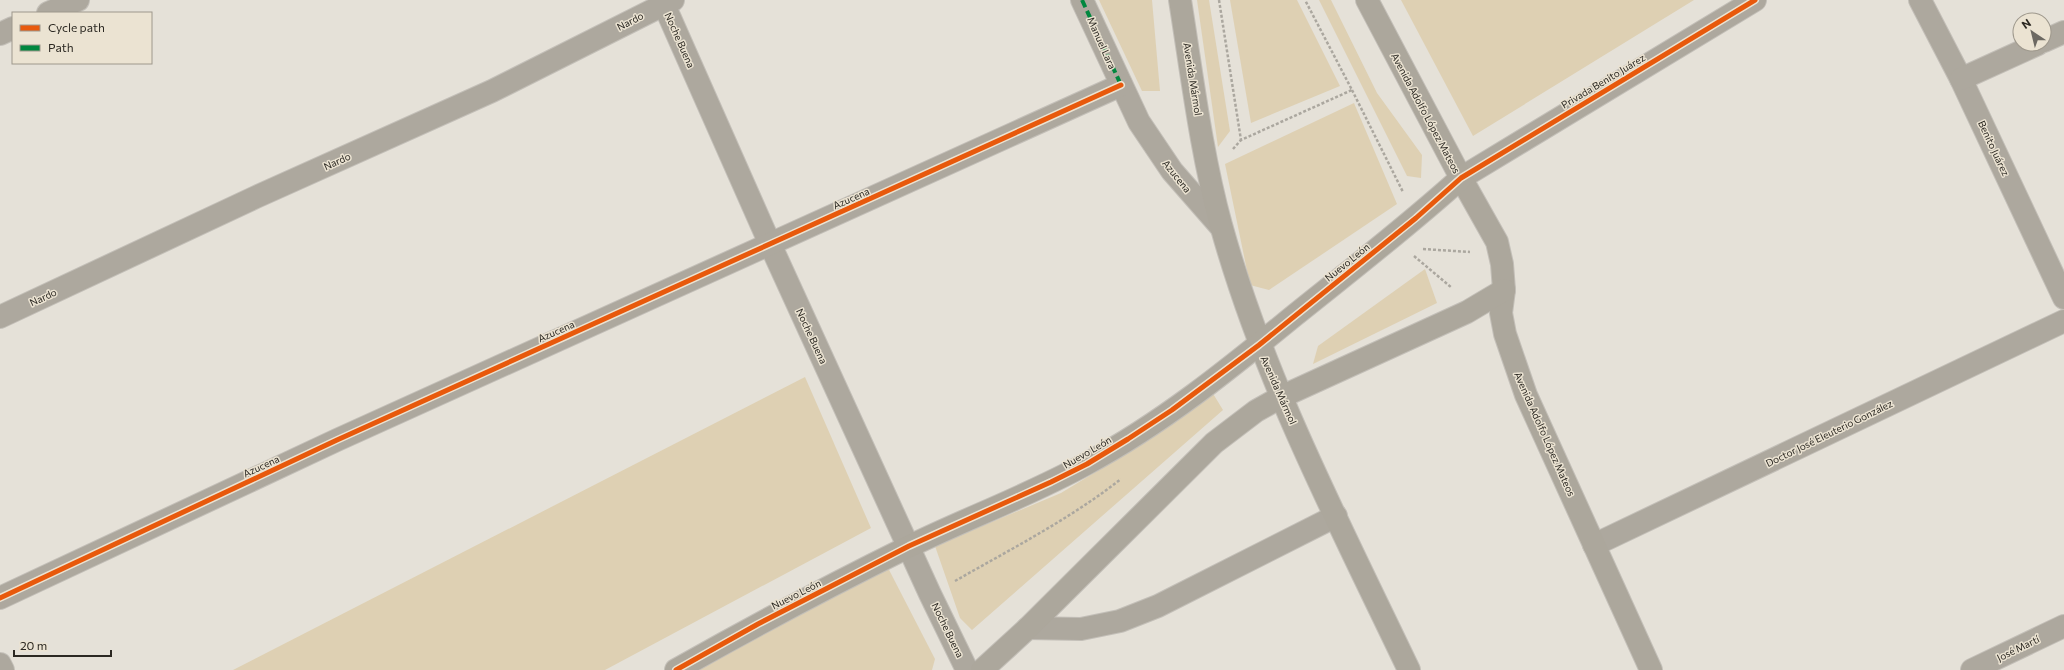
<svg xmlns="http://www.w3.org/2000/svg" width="2064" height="670" font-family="Commissioner,sans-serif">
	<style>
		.green { fill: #ded0b3 }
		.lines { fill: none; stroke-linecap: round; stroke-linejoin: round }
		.street-casing { stroke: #c3bfb8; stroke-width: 24 }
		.secondary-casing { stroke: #c3bfb8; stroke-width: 24 }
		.path { stroke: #aba79f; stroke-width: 2.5; stroke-dasharray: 3 2; stroke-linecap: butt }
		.street { stroke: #ada89e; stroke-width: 22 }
		.secondary { stroke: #aca79c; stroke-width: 22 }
		.quiet { stroke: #00873e; stroke-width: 4; stroke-dasharray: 8 4; stroke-linecap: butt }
		.cycleway-casing { stroke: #ebe3d2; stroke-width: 8 }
		.cycleway { stroke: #e8590c; stroke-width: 5 }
		.labels { text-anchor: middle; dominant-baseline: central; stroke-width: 3; stroke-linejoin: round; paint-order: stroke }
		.street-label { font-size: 10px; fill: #2b2822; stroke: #ebe3d2 }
	</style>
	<rect width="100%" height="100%" fill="#e5e1d8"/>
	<!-- green -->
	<g class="green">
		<polygon points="1099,0 1152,0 1160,91 1142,91"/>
		<polygon points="1197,0 1209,0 1230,131 1218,147"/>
		<polygon points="1230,0 1297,0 1340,86 1251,123"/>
		<polygon points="1319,0 1331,0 1377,93 1422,155 1421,178 1407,176"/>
		<polygon points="1401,0 1694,0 1473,136"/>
		<polygon points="1354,103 1397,204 1269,290 1250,285 1225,164"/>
		<polygon points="1425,269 1437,303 1313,364 1318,346"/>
		<polygon points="805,377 871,528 605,670 233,670"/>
		<polygon points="1212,392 1223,410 972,630 960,618 935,546 1061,493 1150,439"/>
		<polygon points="886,564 935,659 932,670 695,670"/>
	</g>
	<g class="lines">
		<!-- street casing -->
		<g class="street-casing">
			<g id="street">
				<polyline points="662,0 770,244 930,594 967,670"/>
				<polyline points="1082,0 1139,122 1172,171 1221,227"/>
				<polyline points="1920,0 1961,79 2064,298"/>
				<polyline points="48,13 78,0"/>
				<polyline points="0,34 13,28"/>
				<polyline points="2044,41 2064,32"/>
				<polyline points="1961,79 2038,44"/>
				<polyline points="1461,178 1755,0"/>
				<polyline points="0,317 256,197 492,91 673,0"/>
				<polyline points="1594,545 2064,321"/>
				<polyline points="0,598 337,440 1121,85"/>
				<polyline points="1028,628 1081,629 1120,621 1158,606 1336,516"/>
				<polyline points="0,664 3,670"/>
				<polyline points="1972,670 2064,626"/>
			</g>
		</g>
		<!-- secondary casing -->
		<g class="secondary-casing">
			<g id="secondary">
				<path d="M1180,0C1192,75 1201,152 1221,225C1264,381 1340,525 1409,670"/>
				<polyline points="1367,0 1461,178 1497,242 1502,264 1504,290 1501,313 1505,334 1526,395 1651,670"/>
				<path d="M676,670C752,627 829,586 908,547C967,518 1028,496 1086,464C1161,424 1229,369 1295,315C1351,270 1408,226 1461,178"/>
				<polyline points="982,670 1028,628 1214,443 1256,411 1281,397 1467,312 1504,290"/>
			</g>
		</g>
		<!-- path -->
		<g class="path">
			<polyline points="1219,0 1241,140 1352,90 1305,0"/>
			<polyline points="1352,90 1403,192"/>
			<polyline points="1233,149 1241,140"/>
			<polyline points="1423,249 1470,252"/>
			<polyline points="1414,256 1452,288"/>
			<path d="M955,581C1011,549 1070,519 1121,479"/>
		</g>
		<!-- street -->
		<use href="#street" class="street"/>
		<!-- secondary -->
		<use href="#secondary" class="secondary"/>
		<!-- quiet -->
		<polyline class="quiet" points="1082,0 1121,85"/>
		<!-- cycleway casing -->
		<g class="cycleway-casing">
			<g id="cycleway">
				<polyline points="0,598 337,440 1121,85"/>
				<polyline points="676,670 758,624 909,546 1051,482 1087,464 1128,439 1172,410 1259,345 1416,218 1461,178 1755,0"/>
			</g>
		</g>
		<!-- cycleway -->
		<use href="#cycleway" class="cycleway"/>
	</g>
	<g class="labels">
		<!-- street labels -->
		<g class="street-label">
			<text transform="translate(630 21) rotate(-27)">Nardo</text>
			<text transform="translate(680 40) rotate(66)">Noche Buena</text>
			<text transform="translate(1102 43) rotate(66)">Manuel Lara</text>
			<text transform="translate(1193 79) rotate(81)">Avenida Mármol</text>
			<text transform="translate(1603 81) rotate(-31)">Privada Benito Juárez</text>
			<text transform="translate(1426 113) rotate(62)">Avenida Adolfo López Mateos</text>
			<text transform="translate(1994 148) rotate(65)">Benito Juárez</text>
			<text transform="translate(337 161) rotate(-24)">Nardo</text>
			<text transform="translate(1177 176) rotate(51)">Azucena</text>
			<text transform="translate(851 198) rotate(-24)">Azucena</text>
			<text transform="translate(1347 262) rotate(-39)">Nuevo León</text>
			<text transform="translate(43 297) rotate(-25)">Nardo</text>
			<text transform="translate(556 331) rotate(-24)">Azucena</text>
			<text transform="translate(812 336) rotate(65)">Noche Buena</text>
			<text transform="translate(1279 390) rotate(66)">Avenida Mármol</text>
			<text transform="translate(1829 433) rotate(-26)">Doctor José Eleuterio González</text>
			<text transform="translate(1545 434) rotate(66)">Avenida Adolfo López Mateos</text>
			<text transform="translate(1087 452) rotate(-30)">Nuevo León</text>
			<text transform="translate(261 466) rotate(-25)">Azucena</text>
			<text transform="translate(796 594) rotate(-27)">Nuevo León</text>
			<text transform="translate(948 630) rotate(64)">Noche Buena</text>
			<text transform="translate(2018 648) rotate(-26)">José Martí</text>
		</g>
	</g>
	<!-- legend -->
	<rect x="12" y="12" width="140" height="52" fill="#ebe3d2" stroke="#9e988c"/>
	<rect x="20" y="25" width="20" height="6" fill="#e8590c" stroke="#9e988c"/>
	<text x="48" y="32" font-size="12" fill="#2b2822">Cycle path</text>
	<rect x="20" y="45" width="20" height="6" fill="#00873e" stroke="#9e988c"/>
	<text x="48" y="52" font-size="12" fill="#2b2822">Path</text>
	<!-- north arrow -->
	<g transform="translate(2032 32) rotate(325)"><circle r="19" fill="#ebe3d2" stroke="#9e988c"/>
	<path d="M0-3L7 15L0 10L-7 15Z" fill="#6c6962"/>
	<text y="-6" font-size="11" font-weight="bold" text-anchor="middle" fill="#2b2822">N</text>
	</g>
	<!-- scale -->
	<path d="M14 650v6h97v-6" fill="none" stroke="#2b2822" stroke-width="2"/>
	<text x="20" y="650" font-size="12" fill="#2b2822" stroke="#ebe3d2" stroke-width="3" paint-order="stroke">20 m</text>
</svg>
